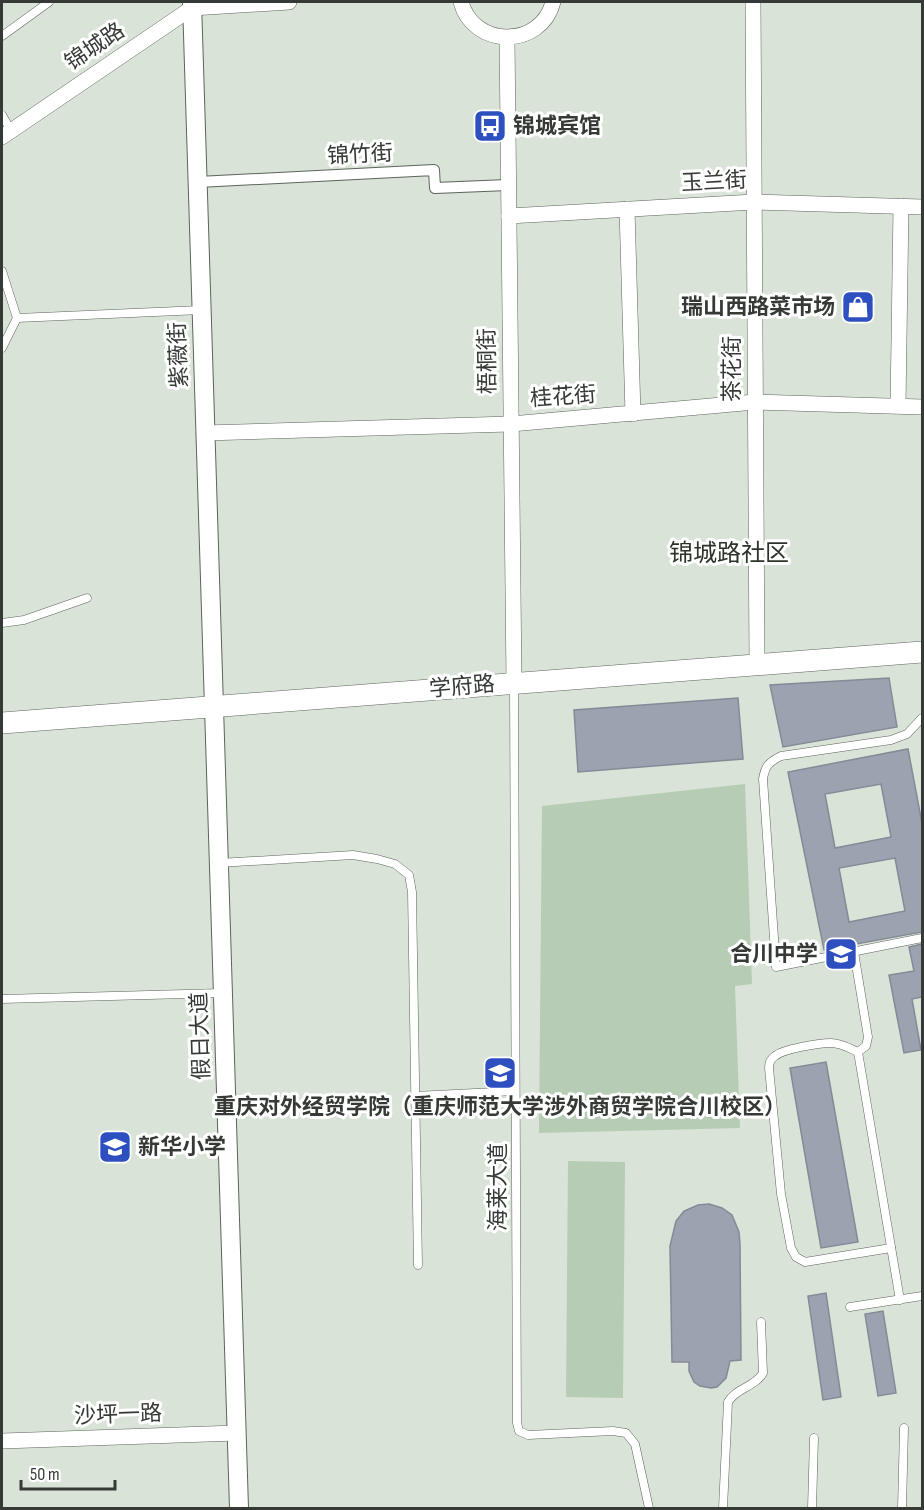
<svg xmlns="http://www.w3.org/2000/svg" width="924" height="1510" font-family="'Sofia Sans Condensed','Noto Sans SC',sans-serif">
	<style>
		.green { fill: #b7ccb4 }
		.building { fill: #9ca2af; stroke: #858a97; stroke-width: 1.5; fill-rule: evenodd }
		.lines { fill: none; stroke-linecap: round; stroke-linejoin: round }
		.service-casing { stroke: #5c655b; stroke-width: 9 }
		.pedestrian-casing { stroke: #5c655b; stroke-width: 12 }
		.minor-casing { stroke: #5c655b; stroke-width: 16 }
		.tertiary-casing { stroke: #5c655b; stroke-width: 20 }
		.secondary-casing { stroke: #5c655b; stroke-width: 22 }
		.service { stroke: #fff; stroke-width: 8 }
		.pedestrian { stroke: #fff; stroke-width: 10 }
		.minor { stroke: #fff; stroke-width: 15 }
		.tertiary { stroke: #fff; stroke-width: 18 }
		.secondary { stroke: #fff; stroke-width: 21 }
		.labels { text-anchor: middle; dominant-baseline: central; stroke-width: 6; stroke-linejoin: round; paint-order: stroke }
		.street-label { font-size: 22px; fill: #363a36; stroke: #fff }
		.poi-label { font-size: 22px; font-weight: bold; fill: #363a36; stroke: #fff; text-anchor: start }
		.neighbourhood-label { font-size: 24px; fill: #2c342a; stroke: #fff }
	</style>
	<rect width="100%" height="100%" fill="#d9e3d7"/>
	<!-- green -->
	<g class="green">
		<polygon points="745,784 752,984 735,986 740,1128 539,1133 542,806"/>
		<polygon points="568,1161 625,1162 623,1398 566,1397"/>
	</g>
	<!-- building -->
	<g class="building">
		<polygon points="889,678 897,727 783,747 770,685"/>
		<polygon points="738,698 743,759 578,772 574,710"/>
		<path d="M908,749L922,823V932L824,950L788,772ZM881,784L891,837L835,848L825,794ZM895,858L905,911L849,922L839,868Z"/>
		<polygon points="922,944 922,997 912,999 921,1050 904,1053 889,975 914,971 909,947"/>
		<polygon points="826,1062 858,1242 821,1248 790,1068"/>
		<polygon points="709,1204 722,1208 732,1215 739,1232 740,1244 741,1360 730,1361 726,1378 717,1387 711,1388 700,1386 694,1382 689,1371 689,1362 672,1362 670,1246 676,1221 684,1211 698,1205"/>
		<polygon points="826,1293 841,1397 823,1400 808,1296"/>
		<polygon points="883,1311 896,1393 878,1396 865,1314"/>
	</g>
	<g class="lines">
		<!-- service casing -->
		<g class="service-casing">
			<g id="service">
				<polyline points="2,36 49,2"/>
				<polyline points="2,115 11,131"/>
				<polyline points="2,271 17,318 2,348"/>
				<polyline points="17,318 201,310"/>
				<polyline points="2,623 24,620 87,598"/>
				<polyline points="514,685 517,1423 519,1431 528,1435 613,1431 626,1433 635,1444 649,1508"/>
				<path d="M922,718L907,734L891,740L781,756C769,762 765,766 763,779L776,967L922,938"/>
				<polyline points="219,863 353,855 377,859 395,864 409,875 412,892 418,1265"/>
				<polyline points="854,952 868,1037 866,1046 858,1052 900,1300"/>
				<polyline points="2,999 222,993"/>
				<path d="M858,1052C849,1048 841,1043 831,1043C819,1043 783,1049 775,1056C770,1059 769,1064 769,1068L781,1194L791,1248L796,1257L805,1262L891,1248"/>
				<polyline points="415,1096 515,1091"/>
				<polyline points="850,1307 922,1296"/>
				<path d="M723,1508L728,1402C736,1388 755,1387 763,1373L761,1322"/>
				<polyline points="812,1508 814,1438"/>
				<polyline points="902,1508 904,1428"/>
			</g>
		</g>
		<!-- pedestrian casing -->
		<g class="pedestrian-casing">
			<polyline id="pedestrian" points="198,182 434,170 435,188 508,185"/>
		</g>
		<!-- minor casing -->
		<g class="minor-casing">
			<g id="minor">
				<path d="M461,2C473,48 541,49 553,2"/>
				<polyline points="753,2 757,664"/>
				<polyline points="507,38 514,682"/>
				<polyline points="2,137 192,8 289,2"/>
				<polyline points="627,209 633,414"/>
				<polyline points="509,216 754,202 922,207"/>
				<polyline points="898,406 901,206"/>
				<polyline points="205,433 511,424 755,402 922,407"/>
				<polyline points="2,1441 237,1433"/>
			</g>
		</g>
		<!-- tertiary casing -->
		<g class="tertiary-casing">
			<polyline id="tertiary" points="192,2 239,1508"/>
		</g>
		<!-- secondary casing -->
		<g class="secondary-casing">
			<polyline id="secondary" points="2,723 922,652"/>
		</g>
		<!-- service -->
		<use href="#service" class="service"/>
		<!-- pedestrian -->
		<use href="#pedestrian" class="pedestrian"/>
		<!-- minor -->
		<use href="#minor" class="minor"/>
		<!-- tertiary -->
		<use href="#tertiary" class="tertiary"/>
		<!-- secondary -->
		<use href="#secondary" class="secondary"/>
	</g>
	<!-- icons -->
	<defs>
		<g id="bus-square" transform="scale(1.725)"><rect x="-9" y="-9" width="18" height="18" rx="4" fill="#2e4fbf" stroke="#fff"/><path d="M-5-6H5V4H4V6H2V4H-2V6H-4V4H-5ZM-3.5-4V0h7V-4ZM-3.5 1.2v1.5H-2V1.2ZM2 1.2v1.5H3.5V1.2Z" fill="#fff"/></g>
		<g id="shop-square" transform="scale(1.725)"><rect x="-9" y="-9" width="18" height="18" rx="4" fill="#2e4fbf" stroke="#fff"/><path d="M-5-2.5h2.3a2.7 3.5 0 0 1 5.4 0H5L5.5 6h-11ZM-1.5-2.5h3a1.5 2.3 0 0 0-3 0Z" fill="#fff"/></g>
		<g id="school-square" transform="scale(1.725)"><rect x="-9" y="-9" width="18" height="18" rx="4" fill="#2e4fbf" stroke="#fff"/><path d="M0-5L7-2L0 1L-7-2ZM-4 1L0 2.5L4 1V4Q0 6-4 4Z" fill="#fff"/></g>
		<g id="university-square" transform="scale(1.725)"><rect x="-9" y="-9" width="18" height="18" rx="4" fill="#2e4fbf" stroke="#fff"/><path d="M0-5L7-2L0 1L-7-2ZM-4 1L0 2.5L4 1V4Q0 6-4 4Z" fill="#fff"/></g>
	</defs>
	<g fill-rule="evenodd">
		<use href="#bus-square" x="490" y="126"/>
		<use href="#shop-square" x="858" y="307"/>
		<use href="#school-square" x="841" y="954"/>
		<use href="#university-square" x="500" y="1073"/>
		<use href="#school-square" x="115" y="1147"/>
	</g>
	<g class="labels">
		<!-- street labels -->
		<g class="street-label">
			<text transform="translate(95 47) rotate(-34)">锦城路</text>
			<text transform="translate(360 155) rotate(-3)">锦竹街</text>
			<text transform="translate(714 182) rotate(-3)">玉兰街</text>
			<text transform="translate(179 355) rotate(-92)">紫薇街</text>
			<text transform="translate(488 361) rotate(-91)">梧桐街</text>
			<text transform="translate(732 369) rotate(-90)">茶花街</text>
			<text transform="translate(563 397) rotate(-4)">桂花街</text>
			<text transform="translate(462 687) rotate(-5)">学府路</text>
			<text transform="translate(201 1036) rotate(-92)">假日大道</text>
			<text transform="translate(498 1187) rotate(-90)">海莱大道</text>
			<text transform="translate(118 1415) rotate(-2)">沙坪一路</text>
		</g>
		<!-- poi labels -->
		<g class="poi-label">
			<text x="513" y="126">锦城宾馆</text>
			<text x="835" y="307" text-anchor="end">瑞山西路菜市场</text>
			<text x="818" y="954" text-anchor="end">合川中学</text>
			<text x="500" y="1107" text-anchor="middle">重庆对外经贸学院（重庆师范大学涉外商贸学院合川校区）</text>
			<text x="138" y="1147">新华小学</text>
		</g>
		<!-- neighbourhood labels -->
		<g class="neighbourhood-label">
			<text x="729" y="553">锦城路社区</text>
		</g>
	</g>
	<!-- border -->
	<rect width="924" height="1510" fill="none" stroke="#363a36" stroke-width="6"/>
	<!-- scale -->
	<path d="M21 1480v9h94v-9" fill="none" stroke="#363a36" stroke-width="3"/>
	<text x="30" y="1480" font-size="18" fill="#363a36" stroke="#ffffff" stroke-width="4.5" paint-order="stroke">50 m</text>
</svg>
